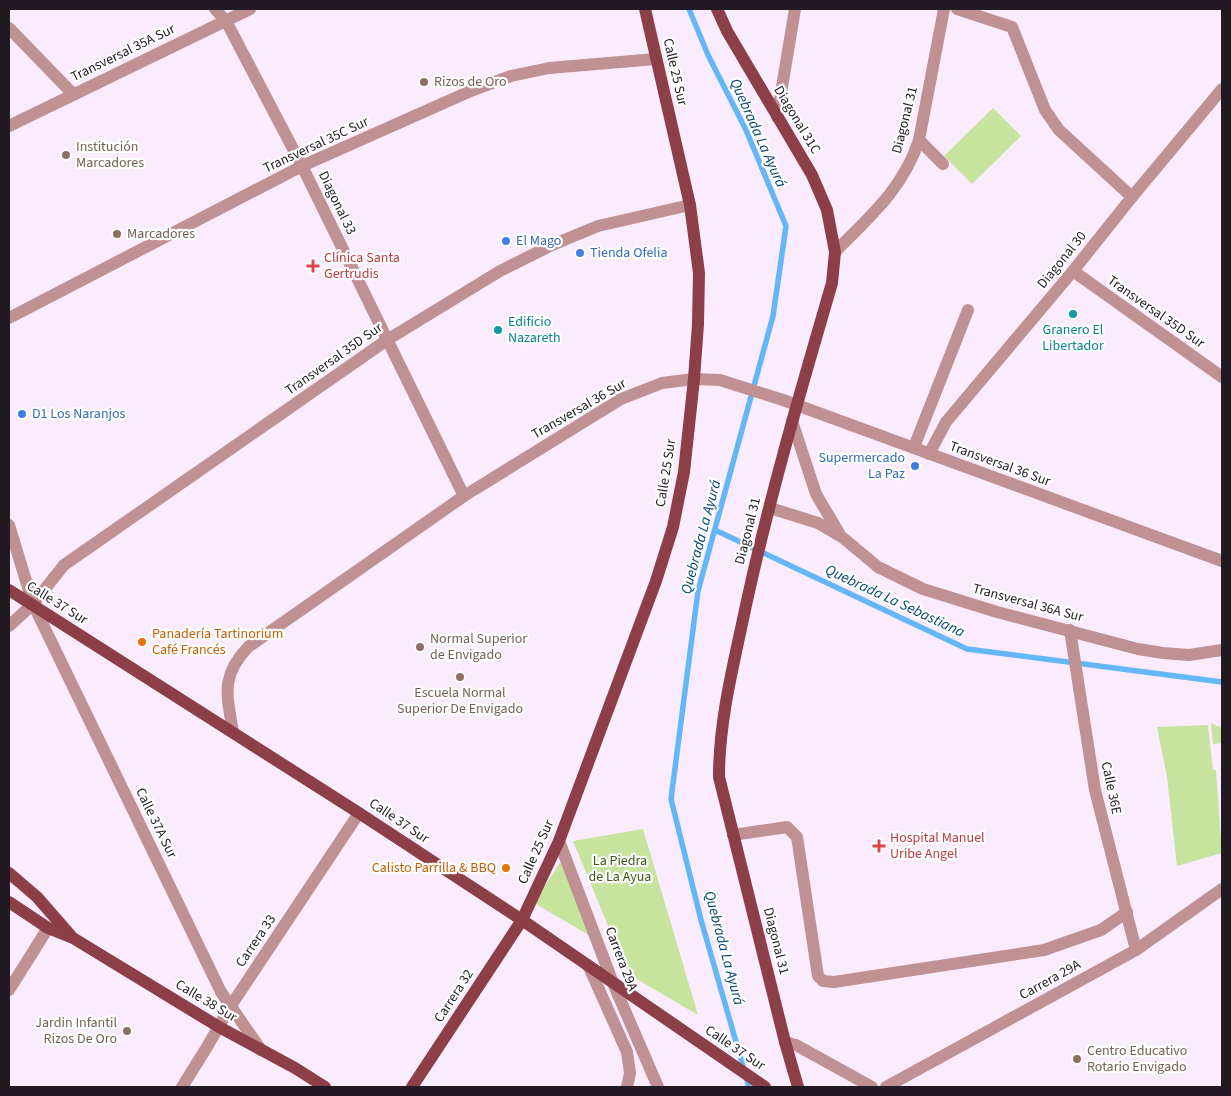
<svg xmlns="http://www.w3.org/2000/svg" width="1231" height="1096" font-family="'Source Sans 3',sans-serif">
	<style>
		.green { fill: #c6e49d }
		.lines { fill: none; stroke-linecap: round; stroke-linejoin: round }
		.stream { stroke: #64b7f7; stroke-width: 5.5 }
		.minor { stroke: #bf9192; stroke-width: 12 }
		.major { stroke: #8c3f46; stroke-width: 12 }
		.education-dot { fill: #8d6e63; stroke: #fff; stroke-width: 2 }
		.shop-dot { fill: #3f7fe0; stroke: #fff; stroke-width: 2 }
		.health-dot { fill: #e0444e; stroke: #fff; stroke-width: 2 }
		.culture-dot { fill: #0f9aa8; stroke: #fff; stroke-width: 2 }
		.food-dot { fill: #e8710a; stroke: #fff; stroke-width: 2 }
		.labels { text-anchor: middle; dominant-baseline: central; stroke-width: 4.5; stroke-linejoin: round; paint-order: stroke }
		.street-label { font-size: 14px; fill: #211a23; stroke: #fff }
		.education-label { font-size: 14px; fill: #785e54; stroke: #fff; text-anchor: start }
		.shop-label { font-size: 14px; fill: #366cbe; stroke: #fff; text-anchor: start }
		.health-label { font-size: 14px; fill: #be3a42; stroke: #fff; text-anchor: start }
		.culture-label { font-size: 14px; fill: #0d838f; stroke: #fff; text-anchor: start }
		.food-label { font-size: 14px; fill: #c56008; stroke: #fff; text-anchor: start }
		.park-label { font-size: 14px; fill: #425819; stroke: #fff }
		.water-label { font-size: 15px; font-style: italic; fill: #02466f; stroke: #fff }
	</style>
	<rect width="100%" height="100%" fill="#fbebff"/>
	<!-- green -->
	<g class="green">
		<polygon points="993,108 1021,136 972,184 944,156"/>
		<polygon points="1211,723 1222,728 1222,743 1213,744"/>
		<polygon points="1208,725 1213,770 1216,770 1222,853 1177,866 1167,777 1157,727"/>
		<polygon points="643,829 698,1015 628,974 573,841"/>
		<polygon points="563,858 594,938 534,903"/>
	</g>
	<g class="lines">
		<!-- stream -->
		<g class="stream">
			<polyline points="689,9 708,55 746,130 786,226 773,316 698,591 671,799 701,920 749,1087"/>
			<polyline points="715,530 967,649 1222,682"/>
		</g>
		<!-- minor -->
		<g class="minor">
			<polyline points="215,9 226,21 302,166 464,496"/>
			<polyline points="957,9 1012,27 1045,110 1059,130 1132,197"/>
			<polyline points="9,28 73,94"/>
			<polyline points="777,117 795,9"/>
			<polyline points="9,126 250,9"/>
			<polyline points="919,140 943,164"/>
			<path d="M835,252C870,216 903,189 919,140L944,9"/>
			<polyline points="1073,271 1222,377"/>
			<polyline points="9,318 302,166 473,90 511,76 549,68 656,59"/>
			<polyline points="792,421 816,494 839,533"/>
			<polyline points="914,447 968,310"/>
			<polyline points="929,454 946,422 1073,271 1132,197 1222,89"/>
			<polyline points="770,508 818,523 842,537 878,567 923,589 997,612 1138,649 1163,653 1189,655 1222,650"/>
			<polyline points="9,525 33,604 221,992 261,1050"/>
			<polyline points="9,626 33,604 64,565 387,340 500,271 552,245 598,226 690,205"/>
			<polyline points="1070,630 1095,790 1136,950"/>
			<path d="M233,732C227,695 220,677 248,647L464,496L621,399L662,383L694,379L720,380L783,400L1222,561"/>
			<polyline points="733,835 787,827 797,837 818,976 823,981 834,982 1044,950 1101,930 1127,912"/>
			<polyline points="559,841 613,983 658,1087"/>
			<polyline points="588,965 627,1052 630,1073 627,1087"/>
			<polyline points="9,990 48,928"/>
			<polyline points="785,1042 796,1045 872,1087"/>
			<polyline points="182,1087 207,1047 230,1007 359,813"/>
			<polyline points="886,1087 1136,950 1222,889"/>
		</g>
		<!-- major -->
		<g class="major">
			<path d="M717,9L727,31L812,175L827,210L835,252L832,283C799,396 766,509 742,624C731,675 719,725 719,777L785,1042L798,1087"/>
			<polyline points="9,590 359,813 522,920 765,1087"/>
			<polyline points="9,873 37,897 71,936"/>
			<polyline points="9,902 48,928 73,938 219,1027 295,1068 325,1087"/>
			<polyline points="412,1087 522,920 559,841 656,581 673,527 684,472 694,379 698,324 699,273 690,205 645,9"/>
		</g>
	</g>
	<!-- markers -->
	<g class="education-dot">
		<circle cx="424" cy="82" r="5"/>
		<circle cx="66" cy="155" r="5"/>
		<circle cx="117" cy="234" r="5"/>
		<circle cx="420" cy="647" r="5"/>
		<circle cx="460" cy="677" r="5"/>
		<circle cx="127" cy="1031" r="5"/>
		<circle cx="1077" cy="1059" r="5"/>
	</g>
	<g class="shop-dot">
		<circle cx="506" cy="241" r="5"/>
		<circle cx="580" cy="253" r="5"/>
		<circle cx="22" cy="414" r="5"/>
		<circle cx="915" cy="466" r="5"/>
	</g>
	<g class="health-dot">
		<path d="M310.5 258.5h5v5h5v5h-5v5h-5v-5h-5v-5h5z"/>
		<path d="M876.5 838.5h5v5h5v5h-5v5h-5v-5h-5v-5h5z"/>
	</g>
	<g class="culture-dot">
		<circle cx="1073" cy="314" r="5"/>
		<circle cx="498" cy="330" r="5"/>
	</g>
	<g class="food-dot">
		<circle cx="142" cy="642" r="5"/>
		<circle cx="506" cy="868" r="5"/>
	</g>
	<g class="labels">
		<!-- street labels -->
		<g class="street-label">
			<text transform="translate(123 53) rotate(-26)">Transversal 35A Sur</text>
			<text transform="translate(675 72) rotate(77)">Calle 25 Sur</text>
			<text transform="translate(797 120) rotate(59)">Diagonal 31C</text>
			<text transform="translate(905 120) rotate(-76)">Diagonal 31</text>
			<text transform="translate(316 145) rotate(-25)">Transversal 35C Sur</text>
			<text transform="translate(337 203) rotate(64)">Diagonal 33</text>
			<text transform="translate(1062 260) rotate(-51)">Diagonal 30</text>
			<text transform="translate(1156 312) rotate(35)">Transversal 35D Sur</text>
			<text transform="translate(334 359) rotate(-35)">Transversal 35D Sur</text>
			<text transform="translate(579 409) rotate(-30)">Transversal 36 Sur</text>
			<text transform="translate(1000 464) rotate(20)">Transversal 36 Sur</text>
			<text transform="translate(666 473) rotate(-81)">Calle 25 Sur</text>
			<text transform="translate(748 531) rotate(-76)">Diagonal 31</text>
			<text transform="translate(57 603) rotate(32)">Calle 37 Sur</text>
			<text transform="translate(1028 603) rotate(15)">Transversal 36A Sur</text>
			<text transform="translate(1111 788) rotate(78)">Calle 36E</text>
			<text transform="translate(399 821) rotate(34)">Calle 37 Sur</text>
			<text transform="translate(156 823) rotate(64)">Calle 37A Sur</text>
			<text transform="translate(536 852) rotate(-66)">Calle 25 Sur</text>
			<text transform="translate(256 941) rotate(-56)">Carrera 33</text>
			<text transform="translate(776 941) rotate(76)">Diagonal 31</text>
			<text transform="translate(621 959) rotate(69)">Carrera 29A</text>
			<text transform="translate(1050 980) rotate(-29)">Carrera 29A</text>
			<text transform="translate(454 996) rotate(-57)">Carrera 32</text>
			<text transform="translate(206 1001) rotate(31)">Calle 38 Sur</text>
			<text transform="translate(735 1048) rotate(34)">Calle 37 Sur</text>
		</g>
		<!-- education labels -->
		<g class="education-label">
			<text x="434" y="82">Rizos de Oro</text>
			<text x="76" y="147">Institución<tspan x="76" dy="16">Marcadores</tspan></text>
			<text x="127" y="234">Marcadores</text>
			<text x="430" y="639">Normal Superior<tspan x="430" dy="16">de Envigado</tspan></text>
			<text x="460" y="693" text-anchor="middle">Escuela Normal<tspan x="460" dy="16">Superior De Envigado</tspan></text>
			<text x="117" y="1023" text-anchor="end">Jardin Infantil<tspan x="117" dy="16">Rizos De Oro</tspan></text>
			<text x="1087" y="1051">Centro Educativo<tspan x="1087" dy="16">Rotario Envigado</tspan></text>
		</g>
		<!-- shop labels -->
		<g class="shop-label">
			<text x="516" y="241">El Mago</text>
			<text x="590" y="253">Tienda Ofelia</text>
			<text x="32" y="414">D1 Los Naranjos</text>
			<text x="905" y="458" text-anchor="end">Supermercado<tspan x="905" dy="16">La Paz</tspan></text>
		</g>
		<!-- health labels -->
		<g class="health-label">
			<text x="324" y="258">Clínica Santa<tspan x="324" dy="16">Gertrudis</tspan></text>
			<text x="890" y="838">Hospital Manuel<tspan x="890" dy="16">Uribe Angel</tspan></text>
		</g>
		<!-- culture labels -->
		<g class="culture-label">
			<text x="508" y="322">Edificio<tspan x="508" dy="16">Nazareth</tspan></text>
			<text x="1073" y="330" text-anchor="middle">Granero El<tspan x="1073" dy="16">Libertador</tspan></text>
		</g>
		<!-- food labels -->
		<g class="food-label">
			<text x="152" y="634">Panadería Tartinorium<tspan x="152" dy="16">Café Francés</tspan></text>
			<text x="496" y="868" text-anchor="end">Calisto Parrilla &amp; BBQ</text>
		</g>
		<!-- park labels -->
		<g class="park-label">
			<text x="620" y="861">La Piedra<tspan x="620" dy="16">de La Ayua</tspan></text>
		</g>
		<!-- water labels -->
		<g class="water-label">
			<text transform="translate(758 133) rotate(66)">Quebrada La Ayurá</text>
			<text transform="translate(701 537) rotate(-75)">Quebrada La Ayurá</text>
			<text transform="translate(895 601) rotate(25)">Quebrada La Sebastiana</text>
			<text transform="translate(724 948) rotate(75)">Quebrada La Ayurá</text>
		</g>
	</g>
	<!-- border -->
	<rect width="1231" height="1096" fill="none" stroke="#211a23" stroke-width="20"/>
</svg>
